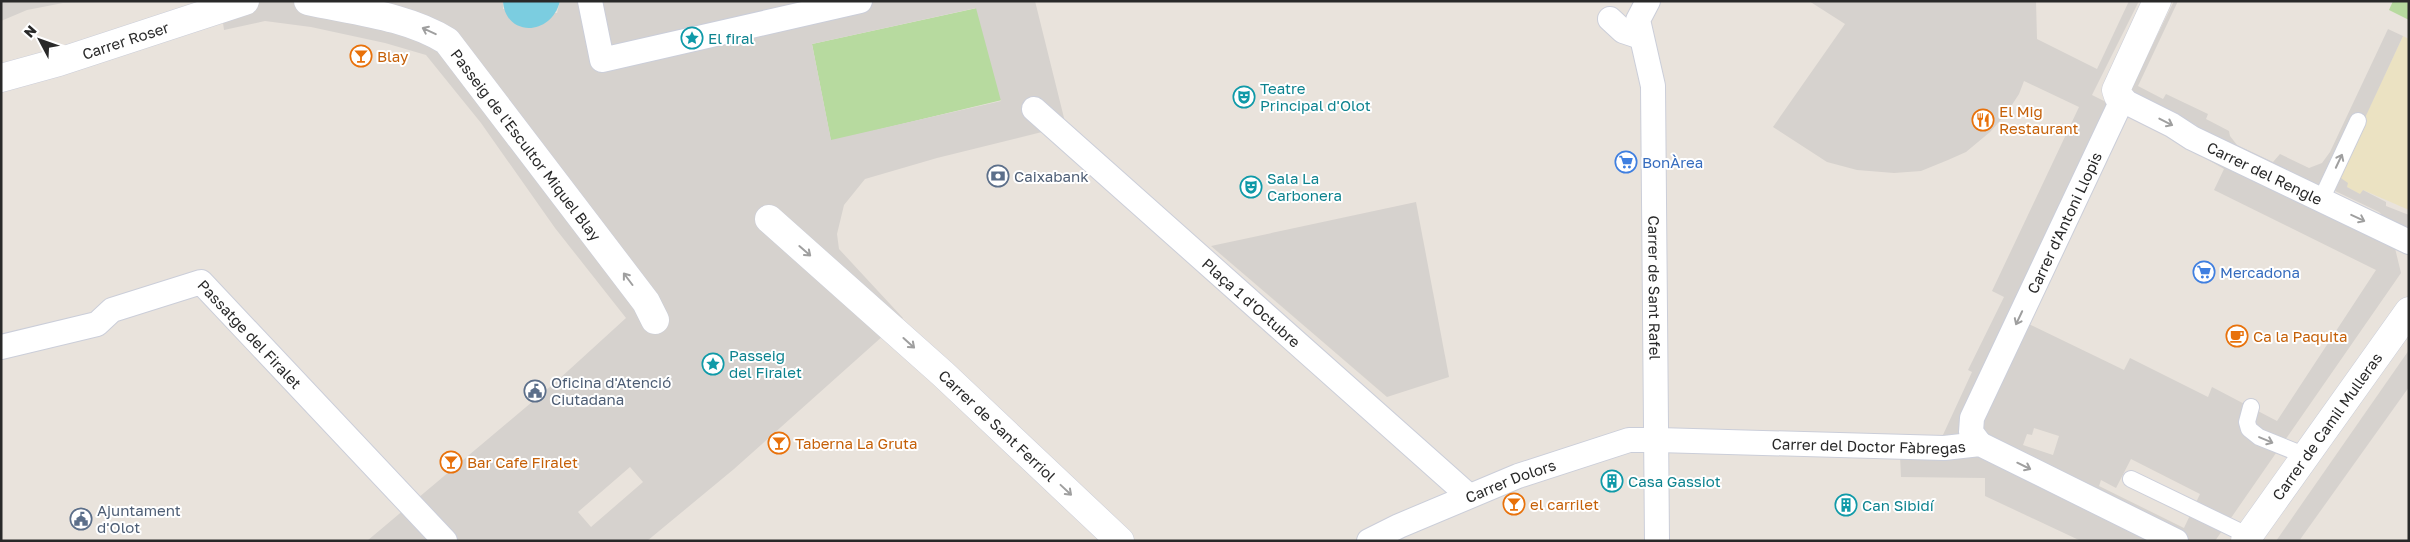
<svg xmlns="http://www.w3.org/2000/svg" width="2410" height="542" font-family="'Golos Text',sans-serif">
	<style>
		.green { fill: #b7da9f }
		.sand { fill: #ebe2c2 }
		.plaza { fill: #d6d2ce; fill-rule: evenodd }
		.water { fill: #7bcde0 }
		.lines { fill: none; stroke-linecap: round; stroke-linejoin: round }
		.service-casing { stroke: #cbced9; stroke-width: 18 }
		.pedestrian-casing { stroke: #cbced9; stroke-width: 26 }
		.minor-casing { stroke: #cbced9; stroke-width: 29 }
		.secondary-casing { stroke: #cbced9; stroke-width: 29 }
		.service { stroke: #fff; stroke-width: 16 }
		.pedestrian { stroke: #fff; stroke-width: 24 }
		.minor { stroke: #fff; stroke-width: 28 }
		.secondary { stroke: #fff; stroke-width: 28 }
		.oneway { stroke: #9f9f9f }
		.labels { text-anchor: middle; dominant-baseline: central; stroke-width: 4; stroke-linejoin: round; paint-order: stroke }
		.culture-label { font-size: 15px; fill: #0d838f; stroke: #fff; text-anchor: start }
		.street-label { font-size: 15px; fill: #292929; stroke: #fff }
		.food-label { font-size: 15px; fill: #c56008; stroke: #fff; text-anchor: start }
		.shop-label { font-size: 15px; fill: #366cbe; stroke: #fff; text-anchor: start }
		.service-label { font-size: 15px; fill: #4e5e75; stroke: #fff; text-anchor: start }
	</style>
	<rect width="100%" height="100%" fill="#e9e3dc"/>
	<!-- green -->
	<g class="green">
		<polygon points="2393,1 2409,1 2409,20 2389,10"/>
		<polygon points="977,8 1002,100 831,141 812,44"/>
	</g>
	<!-- sand -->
	<polygon class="sand" points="2403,36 2409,39 2409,210 2363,190 2361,195 2347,187 2337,176"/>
	<!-- plaza -->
	<g class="plaza">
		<polygon points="1,1 139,1 63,3 27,10 1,21"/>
		<path d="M220,1H503V9L557,13L560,1H1035L1066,126L937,158L865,179L844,205L837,234L839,249L903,318L734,469L647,541H367L558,380L626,318L555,228L481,123L426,55L385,43L311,27L265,21L224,30ZM976,8L1001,101L831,140L812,44ZM630,467L643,482L591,527L578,512Z"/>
		<path d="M1809,1H2036L2037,39L2097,69L2129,1H2139L2092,95L2108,103L2008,314L2124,370L2130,358L2208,397L2212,387L2277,421L2376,270L2214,190L2224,169L2127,113L2393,240L2401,273L2215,541H2081L1985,496V478L1901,477L1899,436L1942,437L1972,372L1968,370L2004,297L1992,291L2079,107L2024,81L2019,94L2006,114L1990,132L1966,152L1948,160L1921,171L1894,173L1857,170L1827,162L1773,127L1845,24ZM2034,428L2059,436L2053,455L2023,445L2027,434L2032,435ZM2131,459L2200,494L2184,528L2099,486L2101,480L2116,488Z"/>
		<polygon points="2174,1 2178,1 2138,86 2163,99 2166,94 2208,114 2206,119 2229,131 2230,136 2237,145 2273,162 2280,154 2309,168 2322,163 2330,152 2388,29 2403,36 2338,176 2348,183 2347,187 2360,194 2363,190 2386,202 2386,206 2409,215 2409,235 2378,220 2381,214 2379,212 2331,189 2328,195 2198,128 2196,125 2137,97 2132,91 2132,87"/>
		<polygon points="1416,202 1449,377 1387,397 1211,246"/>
		<polygon points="2409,350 2409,387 2299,541 2276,541"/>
	</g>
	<!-- water -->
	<path class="water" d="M503,1H560C551,37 505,37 503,1Z"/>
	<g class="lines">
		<!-- service casing -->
		<g class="service-casing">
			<g id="service">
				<polyline points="2321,200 2358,121"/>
				<polyline points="2251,407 2247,422 2249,429 2259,437 2306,456"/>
				<polyline points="2131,479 2249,536"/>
			</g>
		</g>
		<!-- pedestrian casing -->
		<g class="pedestrian-casing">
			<g id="pedestrian">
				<polyline points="590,1 602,60 860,1"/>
				<path id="s1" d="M1648,1L1638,20L1653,86L1657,541"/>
				<polyline points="1610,19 1623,31 1641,37"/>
				<path id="s2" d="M1034,109L1469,496"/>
				<path id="s3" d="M1,347L97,324L112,310L201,282L445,541"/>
				<path id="s4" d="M1980,444L1971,432L1972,418L2122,100L2172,125L2192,138L2409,242"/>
				<path id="s5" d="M1369,541L1399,526L1518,476L1629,440H1658L1944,448L1980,444L2176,541"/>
			</g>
		</g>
		<!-- minor casing -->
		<g class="minor-casing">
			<g id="minor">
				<path id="s6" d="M308,1C354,11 407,16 447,41L646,302L655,320"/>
				<path id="s7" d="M1,78L59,62L245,1"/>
				<polyline points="2122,100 2118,96 2116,90 2157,1"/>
				<path id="s8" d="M769,219L943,374L1120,541"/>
			</g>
		</g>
		<!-- secondary casing -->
		<g class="secondary-casing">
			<g id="secondary">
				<path id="s9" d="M2245,541L2409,311"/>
			</g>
		</g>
		<!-- service -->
		<use href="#service" class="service"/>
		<!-- pedestrian -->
		<use href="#pedestrian" class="pedestrian"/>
		<!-- minor -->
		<use href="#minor" class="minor"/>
		<!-- secondary -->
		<use href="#secondary" class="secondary"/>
	</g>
	<!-- one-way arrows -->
	<defs><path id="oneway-shaft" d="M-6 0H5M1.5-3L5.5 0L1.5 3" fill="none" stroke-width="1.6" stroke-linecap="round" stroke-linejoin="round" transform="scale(1.25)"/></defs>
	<g class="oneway">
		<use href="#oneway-shaft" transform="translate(429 31) rotate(-155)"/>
		<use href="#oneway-shaft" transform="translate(2166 122) rotate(27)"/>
		<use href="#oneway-shaft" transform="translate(2339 161) rotate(-65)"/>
		<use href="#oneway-shaft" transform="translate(2358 218) rotate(25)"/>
		<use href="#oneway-shaft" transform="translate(805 251) rotate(41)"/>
		<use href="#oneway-shaft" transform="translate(628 279) rotate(-127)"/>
		<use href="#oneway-shaft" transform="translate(2019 318) rotate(115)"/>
		<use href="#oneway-shaft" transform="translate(909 343) rotate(42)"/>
		<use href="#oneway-shaft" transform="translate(2266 440) rotate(23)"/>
		<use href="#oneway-shaft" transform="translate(2024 466) rotate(26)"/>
		<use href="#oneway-shaft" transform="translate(1066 490) rotate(43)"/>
	</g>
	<!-- icons -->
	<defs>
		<g id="sight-ring" transform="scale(1.125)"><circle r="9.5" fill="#fff" stroke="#0f9aa8" stroke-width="1.5"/><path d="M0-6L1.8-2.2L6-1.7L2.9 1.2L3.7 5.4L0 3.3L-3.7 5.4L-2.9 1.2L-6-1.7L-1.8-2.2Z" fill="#0f9aa8"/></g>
		<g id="bar-ring" transform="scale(1.125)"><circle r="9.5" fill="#fff" stroke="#e8710a" stroke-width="1.5"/><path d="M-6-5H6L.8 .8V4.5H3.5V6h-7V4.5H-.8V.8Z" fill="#e8710a"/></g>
		<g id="theatre-ring" transform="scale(1.125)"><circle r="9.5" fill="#fff" stroke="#0f9aa8" stroke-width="1.5"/><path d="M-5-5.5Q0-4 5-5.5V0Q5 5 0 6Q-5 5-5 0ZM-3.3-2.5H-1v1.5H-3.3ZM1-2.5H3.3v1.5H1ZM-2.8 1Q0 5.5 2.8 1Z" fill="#0f9aa8"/></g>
		<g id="restaurant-ring" transform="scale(1.125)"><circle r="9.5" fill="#fff" stroke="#e8710a" stroke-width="1.5"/><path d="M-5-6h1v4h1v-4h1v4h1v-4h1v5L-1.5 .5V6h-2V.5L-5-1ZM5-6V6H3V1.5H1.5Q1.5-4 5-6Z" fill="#e8710a"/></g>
		<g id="supermarket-ring" transform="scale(1.125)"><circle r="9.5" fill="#fff" stroke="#3f7fe0" stroke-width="1.5"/><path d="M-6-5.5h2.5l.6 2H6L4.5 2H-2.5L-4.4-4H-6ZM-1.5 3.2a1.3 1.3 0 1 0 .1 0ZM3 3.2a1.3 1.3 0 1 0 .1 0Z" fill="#3f7fe0"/></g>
		<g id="bank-ring" transform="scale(1.125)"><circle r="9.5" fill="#fff" stroke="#5c6f8a" stroke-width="1.5"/><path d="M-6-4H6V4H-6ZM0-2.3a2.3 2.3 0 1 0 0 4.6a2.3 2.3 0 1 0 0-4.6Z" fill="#5c6f8a"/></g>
		<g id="cafe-ring" transform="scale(1.125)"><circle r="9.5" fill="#fff" stroke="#e8710a" stroke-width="1.5"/><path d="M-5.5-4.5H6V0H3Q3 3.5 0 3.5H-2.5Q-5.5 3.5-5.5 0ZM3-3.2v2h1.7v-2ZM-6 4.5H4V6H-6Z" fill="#e8710a"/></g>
		<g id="civic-ring" transform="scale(1.125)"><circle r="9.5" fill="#fff" stroke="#5c6f8a" stroke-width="1.5"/><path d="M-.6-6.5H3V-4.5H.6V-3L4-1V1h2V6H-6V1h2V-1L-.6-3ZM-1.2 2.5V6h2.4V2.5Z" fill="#5c6f8a"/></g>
		<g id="building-ring" transform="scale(1.125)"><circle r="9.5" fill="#fff" stroke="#0f9aa8" stroke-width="1.5"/><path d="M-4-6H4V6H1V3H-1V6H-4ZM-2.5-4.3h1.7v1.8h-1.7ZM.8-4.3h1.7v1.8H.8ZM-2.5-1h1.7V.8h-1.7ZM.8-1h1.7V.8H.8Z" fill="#0f9aa8"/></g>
	</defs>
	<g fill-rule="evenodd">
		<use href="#sight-ring" x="692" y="38"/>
		<use href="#bar-ring" x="361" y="56"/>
		<use href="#theatre-ring" x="1244" y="97"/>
		<use href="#restaurant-ring" x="1983" y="120"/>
		<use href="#supermarket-ring" x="1626" y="162"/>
		<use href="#bank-ring" x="998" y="176"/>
		<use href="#theatre-ring" x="1251" y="187"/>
		<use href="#supermarket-ring" x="2204" y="272"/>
		<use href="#cafe-ring" x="2237" y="336"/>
		<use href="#sight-ring" x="713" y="364"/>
		<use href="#civic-ring" x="535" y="391"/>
		<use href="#bar-ring" x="779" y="443"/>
		<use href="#bar-ring" x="451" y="462"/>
		<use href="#building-ring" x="1612" y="481"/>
		<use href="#bar-ring" x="1514" y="504"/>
		<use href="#building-ring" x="1846" y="505"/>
		<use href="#civic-ring" x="81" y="519"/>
	</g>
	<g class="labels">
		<!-- culture labels -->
		<g class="culture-label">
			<text x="708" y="38">El firal</text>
			<text x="1260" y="88">Teatre<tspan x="1260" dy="17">Principal d'Olot</tspan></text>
			<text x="1267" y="178">Sala La<tspan x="1267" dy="17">Carbonera</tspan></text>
			<text x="729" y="355">Passeig<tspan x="729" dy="17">del Firalet</tspan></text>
			<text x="1628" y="481">Casa Gassiot</text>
			<text x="1862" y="505">Can Sibidí</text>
		</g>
		<!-- street labels -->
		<g class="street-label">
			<text stroke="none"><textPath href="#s7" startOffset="130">Carrer Roser</textPath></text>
			<text stroke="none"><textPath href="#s6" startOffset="276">Passeig de l'Escultor Miquel Blay</textPath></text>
			<text stroke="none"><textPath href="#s4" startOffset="541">Carrer del Rengle</textPath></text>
			<text stroke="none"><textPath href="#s4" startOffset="245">Carrer d'Antoni Llopis</textPath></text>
			<text stroke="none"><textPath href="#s1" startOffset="291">Carrer de Sant Rafel</textPath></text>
			<text stroke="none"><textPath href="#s2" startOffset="291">Plaça 1 d'Octubre</textPath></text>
			<text stroke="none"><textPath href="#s3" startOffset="284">Passatge del Firalet</textPath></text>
			<text stroke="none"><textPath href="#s8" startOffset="308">Carrer de Sant Ferriol</textPath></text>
			<text stroke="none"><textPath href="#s9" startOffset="141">Carrer de Camil Mulleras</textPath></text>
			<text stroke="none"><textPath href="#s5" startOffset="519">Carrer del Doctor Fàbregas</textPath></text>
			<text stroke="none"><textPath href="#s5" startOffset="154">Carrer Dolors</textPath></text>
		</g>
		<!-- food labels -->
		<g class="food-label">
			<text x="377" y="56">Blay</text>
			<text x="1999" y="111">El Mig<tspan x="1999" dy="17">Restaurant</tspan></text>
			<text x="2253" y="336">Ca la Paquita</text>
			<text x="795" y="443">Taberna La Gruta</text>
			<text x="467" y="462">Bar Cafe Firalet</text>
			<text x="1530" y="504">el carrilet</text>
		</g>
		<!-- shop labels -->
		<g class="shop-label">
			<text x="1642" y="162">BonÀrea</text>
			<text x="2220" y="272">Mercadona</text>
		</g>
		<!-- service labels -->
		<g class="service-label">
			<text x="1014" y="176">Caixabank</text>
			<text x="551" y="382">Oficina d'Atenció<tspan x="551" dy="17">Ciutadana</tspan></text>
			<text x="97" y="510">Ajuntament<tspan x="97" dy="17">d'Olot</tspan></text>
		</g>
	</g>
	<!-- border -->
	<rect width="2410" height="542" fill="none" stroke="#292929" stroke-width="5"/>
	<!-- north arrow -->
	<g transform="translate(40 40) rotate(311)" stroke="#ffffff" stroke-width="4" paint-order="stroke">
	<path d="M0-4L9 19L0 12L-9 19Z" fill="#292929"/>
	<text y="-8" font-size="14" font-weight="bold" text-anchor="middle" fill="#292929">N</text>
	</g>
</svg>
